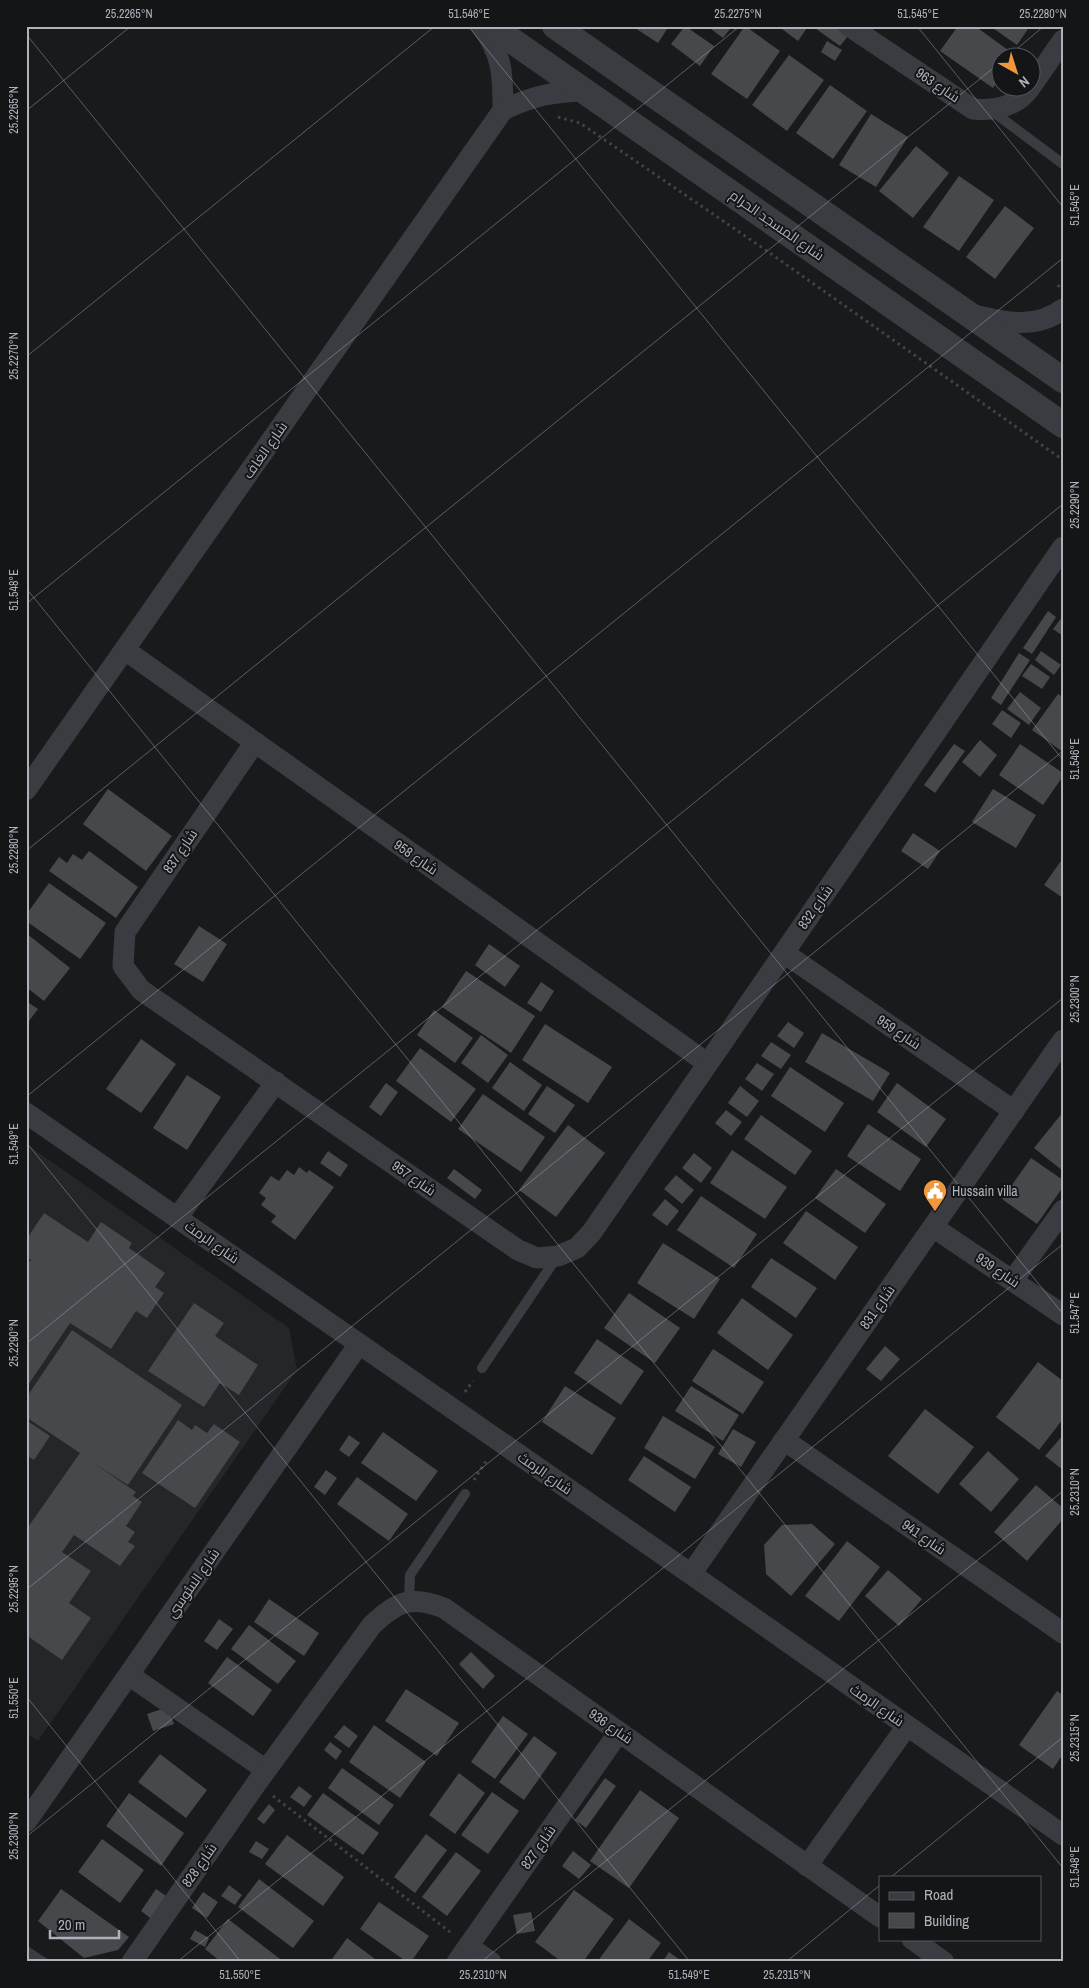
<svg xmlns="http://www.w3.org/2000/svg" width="1089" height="1988" font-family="'Archivo Narrow',Cairo,sans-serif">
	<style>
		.built { fill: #252629 }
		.building { fill: #46484c }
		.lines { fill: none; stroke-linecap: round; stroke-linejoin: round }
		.path { stroke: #404448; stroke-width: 3; stroke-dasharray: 2.5 4; stroke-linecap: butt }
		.service { stroke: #3a3c41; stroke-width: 10 }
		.minor { stroke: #3a3c41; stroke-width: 21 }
		.tertiary { stroke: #3a3c41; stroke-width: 26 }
		.ticks { fill: none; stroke: #acb3bb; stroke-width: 1; stroke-opacity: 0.45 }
		.labels { text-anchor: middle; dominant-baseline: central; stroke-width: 4; stroke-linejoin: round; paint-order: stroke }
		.street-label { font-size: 14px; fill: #acb3bb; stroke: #141517 }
		.poi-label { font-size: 14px; fill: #acb3bb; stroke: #141517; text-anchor: start }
		.neatline { fill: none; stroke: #acb3bb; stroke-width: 2 }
		.ticks-label { font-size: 12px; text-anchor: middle; fill: #acb3bb }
	</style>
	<rect width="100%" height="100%" fill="#191a1c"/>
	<!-- built -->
	<polygon class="built" points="26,1144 289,1328 297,1370 38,1741 26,1733"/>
	<!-- building -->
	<g class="building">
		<polygon points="632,26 669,26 658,43"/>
		<polygon points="685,26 714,46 700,66 671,44"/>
		<polygon points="707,26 732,26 723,38"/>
		<polygon points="745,26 780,51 747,99 711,74"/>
		<polygon points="778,26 804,26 807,28 798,41"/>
		<polygon points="812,26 834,26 848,36 840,46"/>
		<polygon points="958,26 975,26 1016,56 1014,58 1002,58 1002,75 993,88 940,51"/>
		<polygon points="990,26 1030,26 1017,45"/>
		<polygon points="827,41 842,50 835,61 821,52"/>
		<polygon points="789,55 824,80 787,131 752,105"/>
		<polygon points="830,85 867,111 833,159 796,133"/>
		<polygon points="871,114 908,137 876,187 839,165"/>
		<polygon points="916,146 949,173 913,218 879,191"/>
		<polygon points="959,176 994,200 959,251 923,227"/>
		<polygon points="1005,206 1034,228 995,279 966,257"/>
		<polygon points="1048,611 1056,617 1032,654 1023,648"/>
		<polygon points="1063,616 1063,636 1053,629"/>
		<polygon points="1041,651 1061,665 1054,675 1035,660"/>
		<polygon points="1019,653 1030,660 1001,705 991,698"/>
		<polygon points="1031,664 1050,677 1042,689 1022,676"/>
		<polygon points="1020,692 1041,708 1029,725 1007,709"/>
		<polygon points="1058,694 1063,697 1063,752 1032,730"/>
		<polygon points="1002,710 1021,723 1011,738 992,724"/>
		<polygon points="980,740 997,755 980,777 962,762"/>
		<polygon points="954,744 965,751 935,793 924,785"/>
		<polygon points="1020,744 1063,773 1063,776 1043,805 999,775"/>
		<polygon points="108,789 172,836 146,871 83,824"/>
		<polygon points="993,789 1036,815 1016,848 972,822"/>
		<polygon points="913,833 940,851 928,869 901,851"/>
		<polygon points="89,851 138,887 116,918 49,871 59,857 67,863 73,854 82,860"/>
		<polygon points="1063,858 1063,898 1044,885"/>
		<polygon points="49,883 106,923 80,959 26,921 26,915"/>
		<polygon points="199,926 227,944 203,982 174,964"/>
		<polygon points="26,933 70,968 44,1001 26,987"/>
		<polygon points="489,944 520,966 505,987 475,965"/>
		<polygon points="466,971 535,1016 511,1053 442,1007"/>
		<polygon points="541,982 554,991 541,1012 527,1003"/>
		<polygon points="26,1001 38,1009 26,1025"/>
		<polygon points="434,1010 473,1038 455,1063 417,1035"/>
		<polygon points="788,1022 804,1033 794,1048 777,1036"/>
		<polygon points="545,1024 612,1067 588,1103 522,1060"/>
		<polygon points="822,1033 890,1073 873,1101 805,1062"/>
		<polygon points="481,1035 508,1055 488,1083 461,1063"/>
		<polygon points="141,1039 176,1064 141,1113 106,1089"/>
		<polygon points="771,1042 791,1055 781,1069 761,1056"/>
		<polygon points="420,1048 476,1089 451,1122 396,1081"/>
		<polygon points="510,1062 542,1085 524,1111 492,1088"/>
		<polygon points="757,1063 774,1074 762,1091 745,1079"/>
		<polygon points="790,1067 844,1103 825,1132 771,1096"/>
		<polygon points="187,1075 221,1097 187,1150 153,1128"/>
		<polygon points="386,1083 398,1092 381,1116 369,1107"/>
		<polygon points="897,1083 946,1119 926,1147 877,1112"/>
		<polygon points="547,1086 575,1105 555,1133 528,1114"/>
		<polygon points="740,1086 759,1101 747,1117 728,1103"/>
		<polygon points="483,1094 545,1137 521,1172 458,1129"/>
		<polygon points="726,1110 742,1122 731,1136 715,1123"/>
		<polygon points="1063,1112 1063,1171 1034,1148"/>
		<polygon points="761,1115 812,1151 795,1175 744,1139"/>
		<polygon points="868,1124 921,1159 900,1191 847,1156"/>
		<polygon points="568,1125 605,1153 556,1217 519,1190"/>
		<polygon points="732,1150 787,1187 765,1219 710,1183"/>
		<polygon points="328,1151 348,1165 340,1177 320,1163"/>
		<polygon points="694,1153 712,1168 701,1183 682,1168"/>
		<polygon points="1031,1158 1063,1180 1063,1187 1037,1224 1002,1199"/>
		<polygon points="299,1167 307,1173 309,1170 334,1187 295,1240 271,1222 276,1216 261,1205 266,1198 259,1193 271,1176 279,1181 287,1170 294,1175"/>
		<polygon points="454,1169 482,1190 475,1199 447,1178"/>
		<polygon points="836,1169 886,1204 865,1233 815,1198"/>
		<polygon points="676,1175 694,1190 682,1204 664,1189"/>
		<polygon points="701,1196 757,1234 734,1268 677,1230"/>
		<polygon points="665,1199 679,1211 667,1226 652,1215"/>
		<polygon points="806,1211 858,1247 835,1280 783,1243"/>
		<polygon points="44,1213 88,1242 101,1222 132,1243 129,1248 165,1273 155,1287 164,1293 147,1318 136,1311 111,1349 70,1323 26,1388 26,1266 31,1260 26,1257 26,1240"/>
		<polygon points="663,1243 720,1279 694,1319 637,1283"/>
		<polygon points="771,1258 817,1288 796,1318 751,1287"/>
		<polygon points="629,1293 680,1328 655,1363 604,1328"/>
		<polygon points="742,1298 793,1335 768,1370 717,1333"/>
		<polygon points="194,1303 224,1323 215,1336 258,1365 239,1395 220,1383 204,1407 148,1371"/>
		<polygon points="72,1330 182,1405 128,1485 92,1462 136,1492 133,1496 142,1502 126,1526 135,1532 128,1542 135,1546 120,1566 74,1535 62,1552 91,1571 69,1603 91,1618 62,1660 26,1635 26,1530 80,1453 26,1417 26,1398"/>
		<polygon points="597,1339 644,1371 621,1405 574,1373"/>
		<polygon points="885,1346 900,1359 881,1381 866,1369"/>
		<polygon points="713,1349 764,1382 743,1414 692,1381"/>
		<polygon points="1038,1362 1063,1381 1063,1419 1039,1450 996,1417"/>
		<polygon points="565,1386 616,1418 592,1455 542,1422"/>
		<polygon points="691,1386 739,1415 723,1441 675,1411"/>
		<polygon points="925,1409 974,1447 938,1494 888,1456"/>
		<polygon points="663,1416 715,1447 695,1479 644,1448"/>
		<polygon points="26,1420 50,1436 34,1460 26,1455"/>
		<polygon points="178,1420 192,1430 195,1425 207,1433 214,1424 240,1442 195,1508 142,1473"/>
		<polygon points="733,1429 756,1442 741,1467 718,1454"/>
		<polygon points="383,1432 438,1471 416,1501 361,1463"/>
		<polygon points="349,1435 360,1443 349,1457 339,1450"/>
		<polygon points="1063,1435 1063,1470 1045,1456"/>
		<polygon points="988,1451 1019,1479 991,1512 959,1484"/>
		<polygon points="644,1456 691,1487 675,1512 628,1480"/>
		<polygon points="326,1470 337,1478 325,1495 314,1487"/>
		<polygon points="357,1477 408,1514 389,1541 337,1504"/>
		<polygon points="1036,1485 1063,1508 1063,1519 1027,1561 994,1532"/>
		<polygon points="812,1524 835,1544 791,1596 766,1574 764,1545 782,1525"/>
		<polygon points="847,1541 880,1567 839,1621 805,1596"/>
		<polygon points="888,1570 922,1599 899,1626 865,1596"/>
		<polygon points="269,1599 319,1633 304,1656 254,1622"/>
		<polygon points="219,1619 233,1629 217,1650 204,1641"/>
		<polygon points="249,1625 296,1661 278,1684 231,1649"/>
		<polygon points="471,1652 495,1676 483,1689 459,1664"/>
		<polygon points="227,1657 272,1690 253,1716 208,1683"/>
		<polygon points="406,1689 459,1723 437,1756 385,1721"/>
		<polygon points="1057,1691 1063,1695 1063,1754 1053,1769 1019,1745"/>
		<polygon points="168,1707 174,1724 153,1731 147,1714"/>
		<polygon points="503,1716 528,1734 495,1779 471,1762"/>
		<polygon points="344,1725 358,1736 349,1748 334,1737"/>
		<polygon points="374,1725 426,1762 400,1798 349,1762"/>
		<polygon points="534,1736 557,1753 524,1800 499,1782"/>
		<polygon points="330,1742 342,1751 336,1760 324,1750"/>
		<polygon points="160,1754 207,1790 186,1818 138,1782"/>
		<polygon points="342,1768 394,1805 379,1825 328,1788"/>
		<polygon points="459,1773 485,1793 455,1834 429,1815"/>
		<polygon points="605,1778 616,1786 586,1828 575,1820"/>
		<polygon points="299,1786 312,1796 304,1807 290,1797"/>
		<polygon points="640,1790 679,1818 629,1888 590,1861"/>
		<polygon points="492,1792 519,1811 488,1854 461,1835"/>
		<polygon points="129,1793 184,1833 161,1866 106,1826"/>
		<polygon points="323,1793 379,1833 363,1855 307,1815"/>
		<polygon points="269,1804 275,1810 264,1824 257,1819"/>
		<polygon points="426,1834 447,1850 415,1893 394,1877"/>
		<polygon points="287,1835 344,1877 323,1906 265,1864"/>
		<polygon points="102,1839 144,1870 120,1903 78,1872"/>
		<polygon points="256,1841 269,1849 262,1859 249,1852"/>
		<polygon points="573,1851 591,1865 579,1879 562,1866"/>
		<polygon points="456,1852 481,1871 447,1916 422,1897"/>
		<polygon points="259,1879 314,1921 293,1948 238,1907"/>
		<polygon points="229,1885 242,1895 235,1905 221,1896"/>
		<polygon points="61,1889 129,1937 118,1950 84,1958 38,1921"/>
		<polygon points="156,1889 169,1898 153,1920 141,1911"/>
		<polygon points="574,1890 614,1919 583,1962 562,1962 535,1942"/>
		<polygon points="203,1892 218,1902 207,1918 192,1908"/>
		<polygon points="379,1902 429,1936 411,1962 407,1962 360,1929"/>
		<polygon points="531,1912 535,1931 517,1934 513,1915"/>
		<polygon points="228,1919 284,1962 221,1962 205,1949"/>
		<polygon points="629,1919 661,1943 647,1962 597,1962"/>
		<polygon points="195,1930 209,1938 205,1947 190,1939"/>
		<polygon points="347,1938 379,1962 330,1962"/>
		<polygon points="669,1952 683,1962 662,1962"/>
	</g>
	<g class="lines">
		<!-- path -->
		<g class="path">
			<polyline points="558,117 580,123 767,251 1063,460"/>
			<polyline points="1058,287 1063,280"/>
			<polyline points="465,1392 473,1381"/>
			<polyline points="474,1480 488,1458"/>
			<polyline points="273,1796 450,1932"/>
		</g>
		<!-- service -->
		<g class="service">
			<polyline points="992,111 1063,164"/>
			<polyline points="482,1368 557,1257"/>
			<polyline points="409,1601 410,1575 465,1494"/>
			<polyline points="26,1951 43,1962"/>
		</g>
		<!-- minor -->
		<g class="minor">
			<path d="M481,26C503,54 503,77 503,110"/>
			<path d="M849,26L973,109C995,111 1016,107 1030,88"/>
			<polyline points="1032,85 1063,40"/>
			<path d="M974,315C1005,322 1035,330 1063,309"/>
			<polyline points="125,650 707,1063"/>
			<polyline points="255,742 125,932 123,966 141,990 518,1250 537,1258 558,1256 577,1248 592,1232 1063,547"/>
			<path d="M26,790L503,110C533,96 551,92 584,91"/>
			<polyline points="784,953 1014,1111"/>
			<polyline points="26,1113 691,1574 1063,1835"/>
			<polyline points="177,1218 276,1082"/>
			<polyline points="933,1227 1063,1315"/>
			<polyline points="1013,1280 1063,1210"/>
			<polyline points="784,1440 1063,1633"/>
			<polyline points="691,1574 1063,1040"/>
			<polyline points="129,1675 266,1770"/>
			<polyline points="26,1822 359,1344"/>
			<polyline points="807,1866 907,1726"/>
			<polyline points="912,1939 944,1962"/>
			<polyline points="468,1946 491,1962"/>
			<path d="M132,1962L256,1784L372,1625C398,1601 411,1595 444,1608L880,1917"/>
			<polyline points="457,1962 619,1732"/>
		</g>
		<!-- tertiary -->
		<g class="tertiary">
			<polyline points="491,26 1063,425"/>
			<polyline points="555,26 1063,380"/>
		</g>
	</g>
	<!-- ticks -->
	<path class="ticks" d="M468,26L1063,760M917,26L1063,207M26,34L1063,1314M1006,58L1044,26M26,111L131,26M26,357L435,26M26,588L1063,1868M26,604L740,26M26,851L1002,61M26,1097L1063,258M26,1142L690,1962M26,1344L1063,504M26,1590L1063,751M26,1696L241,1962M26,1837L1063,998M891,1877L1063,1737M177,1962L1063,1244M481,1962L1063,1491M786,1962L880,1885"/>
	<!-- icons -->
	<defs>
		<g id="civic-pin" transform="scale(1.25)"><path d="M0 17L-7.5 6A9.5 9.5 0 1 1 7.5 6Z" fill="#f0973d" stroke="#141517"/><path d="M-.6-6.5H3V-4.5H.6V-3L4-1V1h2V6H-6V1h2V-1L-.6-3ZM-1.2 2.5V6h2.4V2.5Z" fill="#fff"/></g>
	</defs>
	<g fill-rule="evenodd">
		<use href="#civic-pin" x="935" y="1191"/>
	</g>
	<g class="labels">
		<!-- street labels -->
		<g class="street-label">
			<text transform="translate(938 85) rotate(34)">شارع 963</text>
			<text transform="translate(777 225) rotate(35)">شارع المسجد الحرام</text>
			<text transform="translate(265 450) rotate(-55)">شارع الغاف</text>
			<text transform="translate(180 851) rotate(-56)">شارع 837</text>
			<text transform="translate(416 857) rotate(35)">شارع 958</text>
			<text transform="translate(815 907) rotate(-55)">شارع 832</text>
			<text transform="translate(899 1032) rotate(34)">شارع 959</text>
			<text transform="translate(414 1178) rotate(35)">شارع 957</text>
			<text transform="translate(212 1242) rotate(35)">شارع الرمث</text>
			<text transform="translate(998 1270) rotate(34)">شارع 939</text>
			<text transform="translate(877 1307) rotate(-55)">شارع 831</text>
			<text transform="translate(545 1473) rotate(35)">شارع الرمث</text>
			<text transform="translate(924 1537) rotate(35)">شارع 941</text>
			<text transform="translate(193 1583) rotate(-55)">شارع السُّوسي</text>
			<text transform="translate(877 1705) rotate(35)">شارع الرمث</text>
			<text transform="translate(611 1726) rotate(35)">شارع 936</text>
			<text transform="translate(538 1847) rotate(-55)">شارع 827</text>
			<text transform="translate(199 1865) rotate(-55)">شارع 828</text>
		</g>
		<!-- poi labels -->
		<g class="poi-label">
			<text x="952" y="1191">Hussain villa</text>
		</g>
	</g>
	<!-- border -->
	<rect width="1089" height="1988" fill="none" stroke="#141517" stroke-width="55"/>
	<!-- legend -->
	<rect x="879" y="1876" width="162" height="65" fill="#141517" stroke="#515459"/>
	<rect x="889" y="1892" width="25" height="8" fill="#3a3c41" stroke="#515459"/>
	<text x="924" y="1900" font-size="15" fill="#acb3bb">Road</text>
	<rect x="889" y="1913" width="25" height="15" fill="#46484c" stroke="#515459"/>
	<text x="924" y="1926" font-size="15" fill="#acb3bb">Building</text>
	<!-- north arrow -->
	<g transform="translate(1016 72) rotate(141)"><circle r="24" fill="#141517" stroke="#515459"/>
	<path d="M0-4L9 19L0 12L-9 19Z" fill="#f0973d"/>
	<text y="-8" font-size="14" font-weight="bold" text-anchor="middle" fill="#acb3bb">N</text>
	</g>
	<!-- scale -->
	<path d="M50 1930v8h69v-8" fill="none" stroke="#acb3bb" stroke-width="2.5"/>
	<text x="58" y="1930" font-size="15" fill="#acb3bb" stroke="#141517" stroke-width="4" paint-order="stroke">20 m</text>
	<rect x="28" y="28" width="1034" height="1932" class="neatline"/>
	<g class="ticks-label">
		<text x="129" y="18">25.2265°N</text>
		<text x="469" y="18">51.546°E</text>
		<text x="738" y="18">25.2275°N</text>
		<text x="918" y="18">51.545°E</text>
		<text x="1043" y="18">25.2280°N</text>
		<text transform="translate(14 110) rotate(-90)" y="4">25.2265°N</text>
		<text transform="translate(1075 205) rotate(-90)" y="4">51.545°E</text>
		<text transform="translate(14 356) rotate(-90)" y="4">25.2270°N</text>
		<text transform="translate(1075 505) rotate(-90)" y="4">25.2290°N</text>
		<text transform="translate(14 590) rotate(-90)" y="4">51.548°E</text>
		<text transform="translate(1075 759) rotate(-90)" y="4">51.546°E</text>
		<text transform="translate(14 850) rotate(-90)" y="4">25.2280°N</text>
		<text transform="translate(1075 999) rotate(-90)" y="4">25.2300°N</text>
		<text transform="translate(14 1144) rotate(-90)" y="4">51.549°E</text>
		<text transform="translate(1075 1313) rotate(-90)" y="4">51.547°E</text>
		<text transform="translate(14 1343) rotate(-90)" y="4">25.2290°N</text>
		<text transform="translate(1075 1492) rotate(-90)" y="4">25.2310°N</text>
		<text transform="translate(14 1589) rotate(-90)" y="4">25.2295°N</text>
		<text transform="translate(14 1698) rotate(-90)" y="4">51.550°E</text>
		<text transform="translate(1075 1738) rotate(-90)" y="4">25.2315°N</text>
		<text transform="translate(14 1836) rotate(-90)" y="4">25.2300°N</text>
		<text transform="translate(1075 1867) rotate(-90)" y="4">51.548°E</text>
		<text x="240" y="1979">51.550°E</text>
		<text x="483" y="1979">25.2310°N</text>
		<text x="689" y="1979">51.549°E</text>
		<text x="787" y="1979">25.2315°N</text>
	</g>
</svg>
